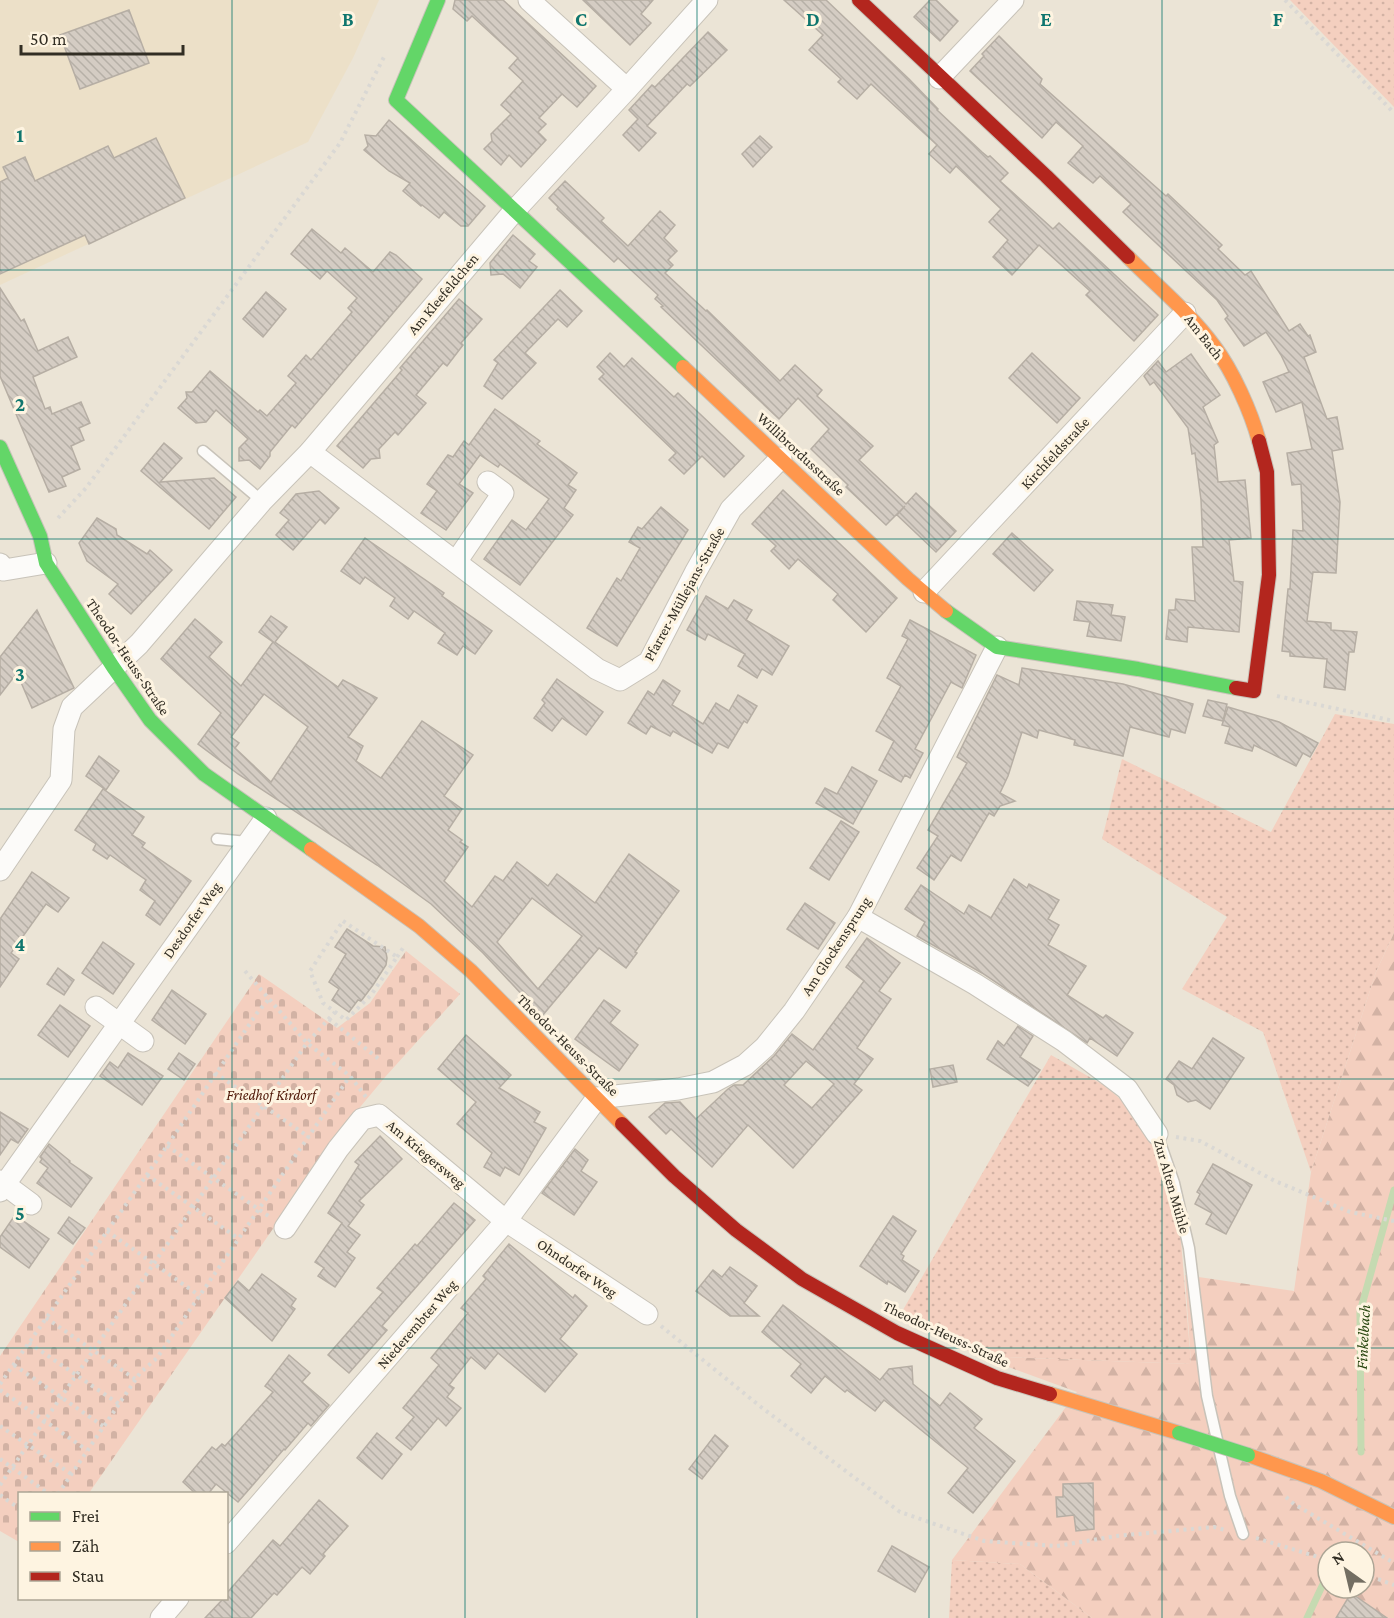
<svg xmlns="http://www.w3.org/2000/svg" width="1394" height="1618" font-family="'Crimson Pro',serif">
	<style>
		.built { fill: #ece0c8 }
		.grass { fill: url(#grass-dots) }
		.forest { fill: url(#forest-firs); fill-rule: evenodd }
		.cemetery { fill: url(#cemetery-stones) }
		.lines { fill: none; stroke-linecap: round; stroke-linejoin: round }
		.stream { stroke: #c5dab1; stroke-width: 7 }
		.building { fill: url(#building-back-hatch); stroke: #b6aea4; stroke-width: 1.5; fill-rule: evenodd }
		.lane-casing { stroke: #c8c3b9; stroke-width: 13 }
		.street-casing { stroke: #c8c3b9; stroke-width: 23 }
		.fast-casing { stroke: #c8c3b9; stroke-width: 16 }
		.slow-casing { stroke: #c8c3b9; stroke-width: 16 }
		.jam-casing { stroke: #c8c3b9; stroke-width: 16 }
		.path { stroke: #dad8d4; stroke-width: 4; stroke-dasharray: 3 4.5; stroke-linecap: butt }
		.lane { stroke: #fcfbf9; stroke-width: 10 }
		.street { stroke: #fcfbf9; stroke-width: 21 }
		.fast { stroke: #63d668; stroke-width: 14 }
		.slow { stroke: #ff974d; stroke-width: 14 }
		.jam { stroke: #b3261e; stroke-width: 14 }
		.fast-bridge-casing { stroke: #c8c3b9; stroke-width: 16; stroke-linecap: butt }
		.fast-bridge { stroke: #63d668; stroke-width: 14 }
		.grid { fill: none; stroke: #0f766e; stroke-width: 1.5; stroke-opacity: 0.55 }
		.labels { text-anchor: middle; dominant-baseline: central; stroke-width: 6; stroke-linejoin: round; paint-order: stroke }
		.street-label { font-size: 15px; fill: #322e24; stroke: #fef4e1 }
		.park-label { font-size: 15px; font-style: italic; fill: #4f1707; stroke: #fef4e1 }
		.water-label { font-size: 16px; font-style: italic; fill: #28460f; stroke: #fef4e1 }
		.grid-label { font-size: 20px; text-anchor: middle; font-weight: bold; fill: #0f766e; stroke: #fef4e1; stroke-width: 6; stroke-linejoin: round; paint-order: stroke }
	</style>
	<defs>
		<pattern id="grass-dots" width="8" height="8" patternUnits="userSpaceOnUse" patternTransform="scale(1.5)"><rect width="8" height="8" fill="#f4cfbf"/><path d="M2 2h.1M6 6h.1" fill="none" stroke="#d2b2a4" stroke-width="1.8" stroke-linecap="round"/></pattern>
		<pattern id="forest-firs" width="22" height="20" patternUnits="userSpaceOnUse" patternTransform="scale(1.5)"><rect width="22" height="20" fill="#f4cfbf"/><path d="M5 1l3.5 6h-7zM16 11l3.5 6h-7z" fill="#d2b2a4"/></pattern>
		<pattern id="cemetery-stones" width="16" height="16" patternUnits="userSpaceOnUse" patternTransform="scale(1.5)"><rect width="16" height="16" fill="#f4cfbf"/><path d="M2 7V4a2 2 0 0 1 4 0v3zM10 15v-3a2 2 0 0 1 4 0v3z" fill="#d2b2a4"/></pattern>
		<pattern id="building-back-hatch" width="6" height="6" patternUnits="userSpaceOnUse" patternTransform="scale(1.5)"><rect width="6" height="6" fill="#d4ccc3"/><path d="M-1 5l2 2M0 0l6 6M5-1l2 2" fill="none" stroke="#b6b0a7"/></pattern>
	</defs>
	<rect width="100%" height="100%" fill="#ebe4d6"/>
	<!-- built -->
	<polygon class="built" points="0,0 379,0 353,58 308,142 0,285"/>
	<!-- grass -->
	<g class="grass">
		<polygon points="1290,0 1394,0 1394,107"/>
		<polygon points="1335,714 1394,724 1394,933 1376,972 1311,1172 1263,1032 1182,989 1227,917 1102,839 1122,759 1271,832"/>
		<polygon points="1051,1055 1107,1087 1142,1119 1176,1179 1191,1364 978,1356 900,1315"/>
		<polygon points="952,1560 1020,1564 1092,1618 949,1618"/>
	</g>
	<!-- forest -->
	<path class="forest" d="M1394,933V1618H1092L1020,1564L952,1560L1077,1392L978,1356L1191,1364L1185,1275L1294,1291L1311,1172L1376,972ZM1328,1552H1364V1588H1328Z"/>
	<!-- cemetery -->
	<polygon class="cemetery" points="406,951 460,994 386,1076 346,1124 89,1493 20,1494 19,1542 0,1531 0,1356 259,974 337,1028 370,1003"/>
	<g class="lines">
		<!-- stream -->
		<g class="stream">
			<polyline points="1361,1452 1360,1312 1394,1190"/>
			<polyline points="1307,1618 1324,1582"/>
		</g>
	</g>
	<!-- building -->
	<g class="building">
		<polygon points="455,0 503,0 596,86 577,107 562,94 539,118 546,124 538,132 546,140 521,167 509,155 501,165 484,149 492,141 491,134 511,114 501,105 523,81 509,68 518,58 472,16 467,21 453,9"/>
		<polygon points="583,0 653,0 641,14 651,23 630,45"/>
		<polygon points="784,0 826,0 909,79 938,109 937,110 982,152 988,157 990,156 1008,173 1000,181 1053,229 1059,223 1158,315 1134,341 1086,295 1090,291 1039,245 1012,275 993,257 1008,240 989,222 1001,209 956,166 950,173 929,154 937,145 871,84 857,99 838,82 841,79 809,50 823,35"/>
		<polygon points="930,0 936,0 958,21 940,41 914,17"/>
		<polygon points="129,10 149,63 80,89 60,35"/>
		<polygon points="708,32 727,50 690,86 687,84 647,126 656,133 639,151 623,135 638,119 629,110 652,85 655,87"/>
		<polygon points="999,36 1042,79 1040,84 1166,196 1168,194 1222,245 1218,249 1245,275 1251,271 1289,331 1300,324 1308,336 1310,335 1316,352 1304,357 1327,419 1337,417 1343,449 1332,451 1340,502 1336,573 1313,572 1307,621 1331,623 1331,630 1357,632 1354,652 1349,652 1345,690 1324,687 1327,659 1290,656 1290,652 1282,651 1288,589 1290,589 1293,530 1303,531 1301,484 1292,485 1287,453 1312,449 1302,402 1276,412 1263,382 1289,372 1281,355 1266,332 1244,346 1225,319 1228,316 1217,300 1123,212 1131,204 1100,176 1093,183 1068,163 1083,146 1056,122 1042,138 970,71 984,56 982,54"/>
		<polygon points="389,120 485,206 468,226 461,226 444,212 439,218 422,205 421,206 403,191 410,183 389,171 364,150 368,146 365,135 376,136"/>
		<polygon points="760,136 772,147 753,167 742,154"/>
		<polygon points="156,138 185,198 89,244 85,235 0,274 0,182 8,178 3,167 25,157 35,181 108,146 114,158"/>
		<polygon points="565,181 604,218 601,221 628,246 660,211 675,225 664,238 677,251 668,260 673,265 665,273 706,311 707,310 780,381 795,365 822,390 817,396 873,446 859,460 906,504 916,493 956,531 936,552 897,515 905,506 886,525 846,487 848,485 811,449 829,429 798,398 779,419 661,307 663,306 655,299 658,295 618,258 614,262 557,209 558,207 549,198"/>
		<polygon points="312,229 341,253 345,248 373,272 390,252 396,255 422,279 295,428 292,425 270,452 270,456 260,469 249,460 239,461 239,448 248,439 216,410 206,422 196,423 178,408 187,398 186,392 192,392 210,371 258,412 260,410 267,416 296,383 288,376 306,355 311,360 352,312 348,308 357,298 327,271 320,279 291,254"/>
		<polygon points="513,235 535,254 529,261 537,267 520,288 503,274 491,275 490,263"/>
		<polygon points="0,288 21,321 24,319 38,351 68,337 77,357 33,377 45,409 50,407 52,414 81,402 90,423 79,428 84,440 71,446 80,469 62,477 66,486 49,492 0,376"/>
		<polygon points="560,290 582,311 567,327 558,319 525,353 536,363 502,399 484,386 498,363 494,360"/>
		<polygon points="266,292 286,309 263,337 243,319"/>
		<polygon points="459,299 482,319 461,343 463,345 447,366 443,363 416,395 426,403 398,435 395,432 379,449 380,458 371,459 363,468 337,446 402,370 400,368"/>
		<polygon points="610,353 624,367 632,358 674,397 678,393 744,456 724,477 702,456 684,474 669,460 676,453 599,379 604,374 597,367"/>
		<polygon points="1032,353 1080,398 1057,423 1009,378"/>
		<polygon points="1191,354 1220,395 1203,407 1218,442 1214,445 1218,482 1245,480 1251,538 1229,540 1234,581 1243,582 1239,632 1188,627 1187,642 1166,639 1169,610 1175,610 1176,599 1195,601 1192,547 1203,547 1201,500 1195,453 1192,454 1188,428 1154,382 1150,385 1144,376 1158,361 1166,372"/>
		<polygon points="495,409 540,441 537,444 577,473 568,485 576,490 564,508 573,515 520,585 484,559 512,520 526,530 549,499 500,464 498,467 480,455 459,484 473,493 446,530 421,513 437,491 427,484 448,455 453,457 464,441 469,445"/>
		<polygon points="164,443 182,458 160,482 214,478 236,497 209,529 141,471"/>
		<polygon points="783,490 897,598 866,632 833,600 838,594 798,559 789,569 771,551 776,546 752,524"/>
		<polygon points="319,491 339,508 325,524 320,519 293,550 276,535 289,520 280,513 296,494"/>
		<polygon points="661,507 688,530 617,646 587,628 617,578 621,581 640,548 629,542 638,527 642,529"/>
		<polygon points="97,518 116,529 117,535 147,554 150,550 172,570 131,614 109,594 118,584 87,561 79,543"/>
		<polygon points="1012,533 1053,570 1034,591 993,554"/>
		<polygon points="365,538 444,593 442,596 492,631 475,654 463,646 457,655 438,643 445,633 414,611 408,619 390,606 395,598 365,577 360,584 341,571"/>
		<polygon points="706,596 728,609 734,600 752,610 746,620 789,646 772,675 762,669 757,678 738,666 745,654 708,634 705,640 687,630"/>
		<polygon points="1077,601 1113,605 1111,615 1125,617 1121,641 1087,636 1090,622 1074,620"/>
		<polygon points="37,610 74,688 32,708 17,673 0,695 0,657"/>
		<path d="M271,616L287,627L275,642L338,687L343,680L377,698L348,737L363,746L356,761L381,778L422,721L473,755L444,796L462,809L448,830L462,840L460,842L468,847L444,881L472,907L495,876L503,881L517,862L548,886L557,874L595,903L629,854L679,891L635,952L637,953L626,968L599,948L542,1016L483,953L431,904L377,865L238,774L198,744L221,713L161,659L195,619L222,642L209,657L241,686L273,642L259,632ZM264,694L308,727L271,782L235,748L239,743L231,737ZM532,898L582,936L538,989L497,942Z"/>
		<polygon points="910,620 976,655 962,688 951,682 915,749 923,753 910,778 905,775 901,782 879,770 894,741 876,731 901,686 887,678 908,639 902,636"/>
		<polygon points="1022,668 1123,684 1193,704 1185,733 1171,729 1169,737 1130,727 1123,756 1074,745 1075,740 1039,730 1037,738 1022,732 1008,776 1000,793 1015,801 1000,806 994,816 989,813 961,861 951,855 934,880 917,868 938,836 928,830 967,763 957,757 997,675 1019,685"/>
		<polygon points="557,679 603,712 586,735 562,718 552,731 534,718 545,703 542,700"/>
		<polygon points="663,680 680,691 672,705 703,724 716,703 729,711 738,695 757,706 747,723 744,721 728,748 718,743 712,753 673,731 670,736 651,726 646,734 628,723 648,691 654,695"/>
		<polygon points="1208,700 1227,704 1223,721 1203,716"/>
		<polygon points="1228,707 1279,722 1318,743 1310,757 1303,753 1296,766 1254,745 1252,751 1225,743 1230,727 1222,725"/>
		<polygon points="99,756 119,771 106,790 86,776"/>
		<polygon points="852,767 877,781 853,824 816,803 825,788 837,794"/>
		<polygon points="103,789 144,817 132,835 145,843 142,847 191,881 160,925 146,915 155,901 140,890 146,880 110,855 107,859 93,850 96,844 75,830"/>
		<polygon points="841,821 859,832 829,880 810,868"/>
		<polygon points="32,872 69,898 58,912 46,904 11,953 19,959 0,987 0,919"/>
		<polygon points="1014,879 1027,888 1029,884 1059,900 1048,919 1059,925 1048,945 1086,966 1067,995 1103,1018 1106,1015 1133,1033 1117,1056 1090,1038 1087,1043 982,973 917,936 925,922 905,909 921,885 964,914 969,905 991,918"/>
		<polygon points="805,903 835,923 818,949 787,929"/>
		<polygon points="347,929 373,946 385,947 387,958 386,965 373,985 361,1001 358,1000 349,1012 332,1000 339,989 329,982 346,954 335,947"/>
		<path d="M867,938L900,963L879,991L891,999L857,1048L873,1059L854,1084L862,1090L793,1168L748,1125L712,1167L671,1129L666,1134L649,1117L665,1103L680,1102L696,1119L728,1089L734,1085H743L774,1056L792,1034L813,1050L864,981L846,967ZM806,1061L834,1084L812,1108L784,1085Z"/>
		<polygon points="103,942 134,964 113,994 82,973"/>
		<polygon points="58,968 74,980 64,995 47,984"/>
		<polygon points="172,990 206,1014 185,1044 152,1020"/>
		<polygon points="604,1000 620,1011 610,1023 638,1045 619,1071 575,1039"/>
		<polygon points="60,1005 90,1026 68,1057 38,1035"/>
		<polygon points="1018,1026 1033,1036 1020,1057 1040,1070 1028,1086 987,1059 998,1041 1004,1046"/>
		<polygon points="466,1035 511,1075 499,1088 540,1112 534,1122 546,1128 519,1175 505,1167 500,1176 484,1167 492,1153 457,1124 476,1102 438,1069"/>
		<polygon points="1213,1038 1244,1058 1210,1109 1196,1100 1188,1102 1177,1095 1174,1085 1166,1079 1179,1061 1192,1069"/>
		<polygon points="128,1053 163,1076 142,1105 100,1076 110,1062 118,1068"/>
		<polygon points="179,1053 195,1064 184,1080 168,1069"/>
		<polygon points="953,1065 957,1082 933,1087 930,1069"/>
		<polygon points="0,1112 28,1129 18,1143 11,1139 0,1155"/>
		<polygon points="380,1136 402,1159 359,1201 364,1205 348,1226 360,1235 347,1252 355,1258 335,1287 318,1276 324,1268 315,1262 342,1223 328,1213 359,1165 355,1162"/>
		<polygon points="49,1144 70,1161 69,1162 92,1178 71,1207 37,1183 48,1168 40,1162 42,1159 40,1157"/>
		<polygon points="575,1149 588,1160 581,1171 597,1182 574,1215 542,1193"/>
		<polygon points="1213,1164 1252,1185 1226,1234 1206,1224 1212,1213 1195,1204 1200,1194 1197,1192"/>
		<polygon points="454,1203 475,1220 382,1326 387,1330 349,1373 328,1355 383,1292 377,1288 415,1244 417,1246"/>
		<polygon points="15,1215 49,1239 29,1268 0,1247 0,1237"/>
		<polygon points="893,1216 916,1231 901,1254 904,1256 902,1260 919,1271 905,1292 888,1281 887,1284 860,1266"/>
		<polygon points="69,1217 85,1228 73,1244 58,1233"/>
		<polygon points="509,1244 573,1298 575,1295 587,1306 560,1339 577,1354 545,1392 498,1353 485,1369 471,1357 449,1385 454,1388 447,1397 461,1408 446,1426 438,1418 411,1450 396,1438 414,1417 403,1408 439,1365 431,1358 468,1313 461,1308 486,1279 483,1276"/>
		<polygon points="730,1267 757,1286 744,1303 759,1316 730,1316 696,1291 713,1270 722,1277"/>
		<polygon points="262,1274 296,1299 291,1306 295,1309 272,1341 225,1298 238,1281 249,1291"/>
		<polygon points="783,1305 880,1380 889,1369 912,1366 913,1384 940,1406 950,1393 982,1419 974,1428 1015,1461 973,1513 948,1493 968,1468 884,1400 875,1411 847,1390 845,1392 825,1376 811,1393 791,1376 801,1364 762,1332"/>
		<polygon points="289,1355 310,1373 302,1382 329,1405 311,1426 308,1423 285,1450 284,1449 238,1502 216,1484 208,1494 196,1494 183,1482 212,1447 216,1450 222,1444 225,1446 273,1392 265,1386"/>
		<polygon points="377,1433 402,1454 382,1479 357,1458"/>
		<polygon points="715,1435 728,1446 702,1479 689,1469"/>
		<polygon points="1093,1483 1094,1529 1076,1531 1074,1515 1057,1517 1056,1497 1063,1497 1063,1484"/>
		<polygon points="319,1500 348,1526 323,1554 325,1556 310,1574 302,1567 277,1595 274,1593 251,1618 205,1618 223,1599 226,1599 226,1594 273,1540 280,1546"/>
		<polygon points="892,1546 929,1567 915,1592 878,1571"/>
		<polygon points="1351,1593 1387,1618 1336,1618"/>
	</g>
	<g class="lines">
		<!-- lane casing -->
		<g class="lane-casing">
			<g id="lane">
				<polyline points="203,451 262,501"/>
				<polyline points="217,839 247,842"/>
				<polyline points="1157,1134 1174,1183 1189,1248 1207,1396 1230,1496 1243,1534"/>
			</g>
		</g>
		<!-- street casing -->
		<g class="street-casing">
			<g id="street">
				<polyline points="529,0 627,89"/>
				<polyline points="939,78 1013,0"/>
				<polyline points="310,452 597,669 620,680 649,662 695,573 731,509 781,458"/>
				<polyline points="456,562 503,493 488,482"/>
				<polyline points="0,564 4,570 46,563"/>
				<polyline points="924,592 1185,313"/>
				<polyline points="0,870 61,780 64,729 72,707 139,644 262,501 310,452 515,210 627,89 707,0"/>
				<polyline points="858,917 975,984 1064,1041 1127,1089 1157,1134"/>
				<polyline points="96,1007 143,1041"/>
				<polyline points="0,1181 31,1204"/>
				<polyline points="0,1191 266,818"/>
				<polyline points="285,1228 338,1149 362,1119 379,1115 506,1221 647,1314"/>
				<polyline points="226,1543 506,1221 597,1098 678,1089 713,1082 745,1065 765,1047 794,1011 858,917 997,647"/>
				<polyline points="161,1618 178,1598"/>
			</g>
		</g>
		<!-- fast casing -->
		<g class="fast-casing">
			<g id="fast">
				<polyline points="438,0 396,100 683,367"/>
				<polyline points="0,447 40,536 46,563 113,667 150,720 204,774 311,849"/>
				<polyline points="946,611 997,647 1138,669 1236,688"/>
			</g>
		</g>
		<!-- slow casing -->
		<g class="slow-casing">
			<g id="slow">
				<path d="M1128,257C1157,286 1190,313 1214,346C1233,371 1251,412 1259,441"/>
				<polyline points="683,367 908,579 946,611"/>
				<polyline points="311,849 419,926 471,971 622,1124"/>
				<polyline points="1050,1394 1179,1433"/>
				<polyline points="1248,1455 1321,1481 1394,1517"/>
			</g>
		</g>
		<!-- jam casing -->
		<g class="jam-casing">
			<g id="jam">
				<polyline points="859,0 1046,176 1128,257"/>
				<polyline points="1236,688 1254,691 1269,575 1267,472 1259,441"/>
				<polyline points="622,1124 674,1176 736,1230 802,1279 897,1333 997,1378 1050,1394"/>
			</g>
		</g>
		<!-- path -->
		<g class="path">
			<polyline points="1285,0 1394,113"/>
			<polyline points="58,518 86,488 340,143 385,55"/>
			<polyline points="1277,696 1394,721"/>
			<polygon points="343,921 397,957 371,995 346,1020 323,1003 310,971"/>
			<polyline points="397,957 405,945"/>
			<polyline points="245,971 307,1043 350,1076 366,1097"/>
			<polyline points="329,1019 380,1060"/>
			<polyline points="215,1073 309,1137"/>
			<polyline points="1176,1137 1200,1141 1275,1181 1350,1212 1394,1221"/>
			<polyline points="167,1146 270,1217"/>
			<polyline points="147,1175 239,1239"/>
			<polyline points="107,1231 200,1296"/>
			<polyline points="46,1318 135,1379"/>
			<polyline points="661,1326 761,1407 900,1512 984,1541 1057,1546 1116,1536 1214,1527 1225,1530"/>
			<polyline points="29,1343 119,1404"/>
			<polyline points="14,1365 103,1426"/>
			<polyline points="0,1384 167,1146 257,1013 269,999"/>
			<polyline points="0,1390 87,1450"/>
			<polyline points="0,1426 71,1474"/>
			<polyline points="0,1459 49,1494"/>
			<polyline points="0,1485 307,1043 335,1012"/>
			<polyline points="58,1494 140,1373 157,1358 350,1076"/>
			<polyline points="0,1495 20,1509"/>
			<polyline points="1286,1497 1294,1504 1394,1563"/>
			<polyline points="1256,1538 1328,1560"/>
			<polyline points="1364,1574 1394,1585"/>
		</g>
		<!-- lane -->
		<use href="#lane" class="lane"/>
		<!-- street -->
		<use href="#street" class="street"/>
		<!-- fast -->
		<use href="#fast" class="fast"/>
		<!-- slow -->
		<use href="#slow" class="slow"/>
		<!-- jam -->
		<use href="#jam" class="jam"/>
		<!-- fast-bridge casing -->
		<g class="fast-bridge-casing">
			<polyline id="fast-bridge" points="1179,1433 1248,1455"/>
		</g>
		<!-- fast-bridge -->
		<use href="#fast-bridge" class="fast-bridge"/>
	</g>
	<!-- grid -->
	<path class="grid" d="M232,0V1618M465,0V1618M697,0V1618M929,0V1618M1162,0V1618M0,270H1394M0,539H1394M0,809H1394M0,1079H1394M0,1348H1394"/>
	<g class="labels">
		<!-- street labels -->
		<g class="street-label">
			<text transform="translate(443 294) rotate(-50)">Am Kleefeldchen</text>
			<text transform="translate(1204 337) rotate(52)">Am Bach</text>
			<text transform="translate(1055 453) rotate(-47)">Kirchfeldstraße</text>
			<text transform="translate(801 454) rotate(43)">Willibrordusstraße</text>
			<text transform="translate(684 594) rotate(-61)">Pfarrer-Müllejans-Straße</text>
			<text transform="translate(128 657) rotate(56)">Theodor-Heuss-Straße</text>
			<text transform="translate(192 920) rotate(-55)">Desdorfer Weg</text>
			<text transform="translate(836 946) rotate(-57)">Am Glockensprung</text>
			<text transform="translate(568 1045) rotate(45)">Theodor-Heuss-Straße</text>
			<text transform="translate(426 1154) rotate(40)">Am Kriegersweg</text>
			<text transform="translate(1172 1186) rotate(74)">Zur Alten Mühle</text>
			<text transform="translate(577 1268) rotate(34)">Ohndorfer Weg</text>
			<text transform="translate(417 1324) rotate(-49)">Niederembter Weg</text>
			<text transform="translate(946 1334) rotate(25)">Theodor-Heuss-Straße</text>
		</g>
		<!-- park labels -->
		<g class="park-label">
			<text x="271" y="1095">Friedhof Kirdorf</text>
		</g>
		<!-- water labels -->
		<g class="water-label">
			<text transform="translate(1363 1337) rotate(-87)">Finkelbach</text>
		</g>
	</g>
	<g class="grid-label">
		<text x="348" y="26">B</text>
		<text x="581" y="26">C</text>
		<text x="813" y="26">D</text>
		<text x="1046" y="26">E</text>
		<text x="1278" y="26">F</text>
		<text x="20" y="142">1</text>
		<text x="20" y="411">2</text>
		<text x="20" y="681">3</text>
		<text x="20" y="951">4</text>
		<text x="20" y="1220">5</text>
	</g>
	<!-- legend -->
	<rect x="18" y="1492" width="210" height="108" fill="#fef4e1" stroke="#aca595" stroke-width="1.5"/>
	<rect x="30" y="1512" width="30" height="9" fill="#63d668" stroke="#aca595" stroke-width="1.5"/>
	<text x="72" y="1522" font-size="18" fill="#322e24">Frei</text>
	<rect x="30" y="1542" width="30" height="9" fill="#ff974d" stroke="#aca595" stroke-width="1.5"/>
	<text x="72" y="1552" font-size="18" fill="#322e24">Zäh</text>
	<rect x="30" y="1572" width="30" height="9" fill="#b3261e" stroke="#aca595" stroke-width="1.5"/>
	<text x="72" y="1582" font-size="18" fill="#322e24">Stau</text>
	<!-- north arrow -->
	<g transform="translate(1346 1570) rotate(326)"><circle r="28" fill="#fef4e1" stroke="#aca595" stroke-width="1.5"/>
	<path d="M0-4.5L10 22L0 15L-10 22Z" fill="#736e62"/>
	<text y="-9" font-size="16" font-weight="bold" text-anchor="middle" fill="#322e24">N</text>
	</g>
	<!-- scale -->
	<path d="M21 45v9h162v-9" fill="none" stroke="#322e24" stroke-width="3"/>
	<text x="30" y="45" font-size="18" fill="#322e24" stroke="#fef4e1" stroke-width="4.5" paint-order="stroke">50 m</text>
</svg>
